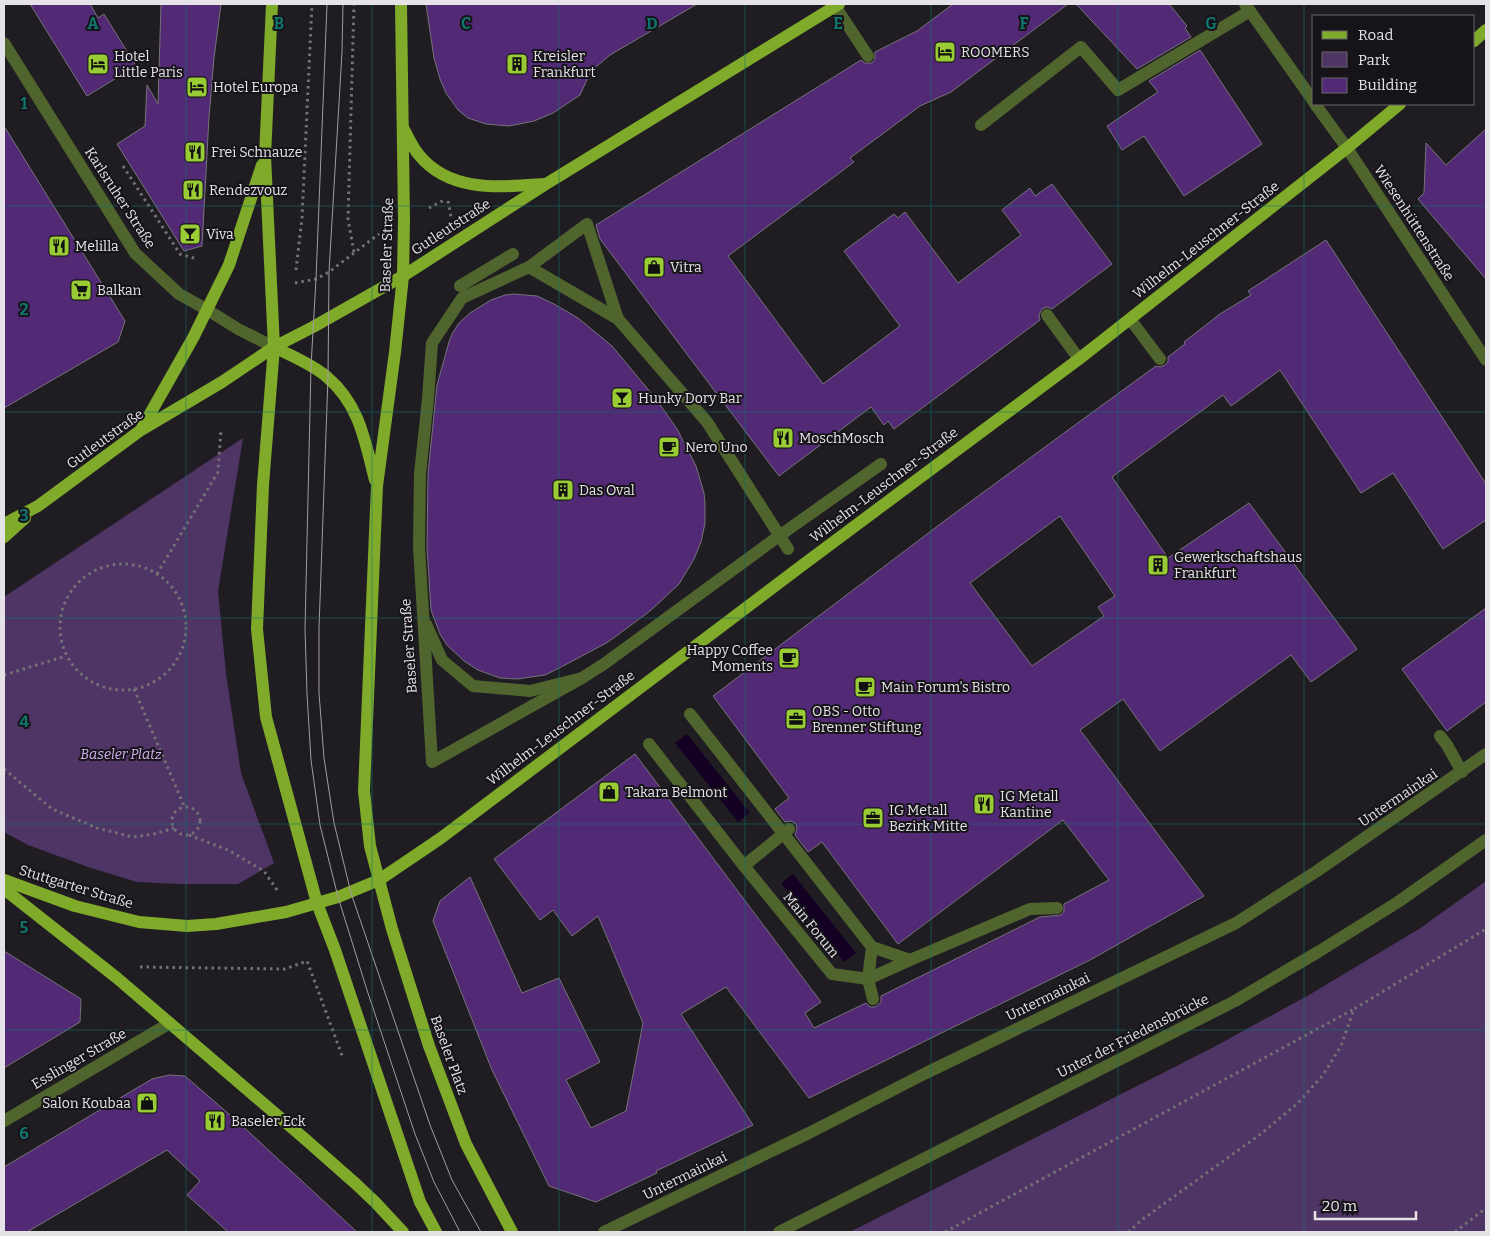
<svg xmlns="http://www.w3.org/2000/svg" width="1490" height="1236" font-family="Bitter,serif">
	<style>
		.green { fill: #4e3565 }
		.water { fill: #130023 }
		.building { fill: #522975; stroke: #767379; fill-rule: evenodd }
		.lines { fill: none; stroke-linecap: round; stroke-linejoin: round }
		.path { stroke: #747276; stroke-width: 3; stroke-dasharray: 2.5 4; stroke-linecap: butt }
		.minor { stroke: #50652d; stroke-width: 12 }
		.major { stroke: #80ab2a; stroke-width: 12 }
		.tram { stroke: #a09da2; stroke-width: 1 }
		.grid { fill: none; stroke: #0f766e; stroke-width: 1; stroke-opacity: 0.55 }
		.labels { text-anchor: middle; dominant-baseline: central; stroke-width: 4; stroke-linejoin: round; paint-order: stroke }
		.poi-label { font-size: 14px; fill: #e5e3e7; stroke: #161419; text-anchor: start }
		.street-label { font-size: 14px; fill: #e5e3e7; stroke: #161419 }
		.park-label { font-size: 14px; font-style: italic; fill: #d1b2f2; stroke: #161419 }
		.grid-label { font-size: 16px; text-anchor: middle; font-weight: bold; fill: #0f766e; stroke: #161419; stroke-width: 4; stroke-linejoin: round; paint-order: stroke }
	</style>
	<rect width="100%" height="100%" fill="#201d22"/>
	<!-- green -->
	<g class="green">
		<polygon points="243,438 218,591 226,674 241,773 274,863 238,884 181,884 137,882 91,868 28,845 4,832 4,597"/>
		<polygon points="1486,881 1486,1232 850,1232 1212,1048 1309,995 1419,929"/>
	</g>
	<!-- water -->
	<g class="water">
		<polygon points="687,734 750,813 738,822 675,743"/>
		<polygon points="793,874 856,953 844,962 781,883"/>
	</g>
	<!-- building -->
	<g class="building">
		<polygon points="30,4 90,4 98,18 104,14 136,66 87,96"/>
		<polygon points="161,4 221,4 214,58 209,117 202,246 184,251 117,144 145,126 147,85 158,104"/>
		<polygon points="426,4 697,4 610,55 591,71 580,95 553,113 534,121 509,126 486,124 468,118 458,110 446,93 440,79 434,58"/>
		<polygon points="953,4 1068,4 951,92 920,106 850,158 854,162 728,256 823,384 900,326 844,251 894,214 898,218 905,212 958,283 1021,235 1002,210 1030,188 1035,196 1052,184 1112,264 1052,309 1047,307 1042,309 1039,315 1040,320 894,429 888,421 884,425 871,407 779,476 600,239 596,225 861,60 865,63 872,63 875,59 875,52 917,31"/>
		<polygon points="1076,4 1169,4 1187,26 1185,28 1191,37 1137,69"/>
		<polygon points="1200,50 1262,144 1184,196 1144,136 1122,150 1107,126 1158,92 1149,81"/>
		<polygon points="4,126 125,321 118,342 4,408"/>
		<polygon points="1486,129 1486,279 1418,199 1424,193 1426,143 1446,165"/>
		<path d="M1326,240L1486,484V520L1443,549L1393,473L1361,493L1280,370L1231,406L1223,395L1112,477L1168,558L1249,503L1357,649L1311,682L1291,655L1160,751L1123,699L1080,730L1204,896L1090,960L809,1098L726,987L681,1014L753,1125L656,1171L657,1173L596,1202L549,1186L492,1070L433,921L440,901L470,877L522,993L559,978L600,1062L566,1080L591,1128L626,1111L643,1023L598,916L572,936L553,910L540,920L494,859L635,754L821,1002L805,1013L814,1028L866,1003L870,1007H875L881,1002V996L1040,917L1061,915L1064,911V904L1109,880L1063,820L898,944L822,842L808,852L795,835L797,828L796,824L791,821L785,822L775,809L789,798L713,696L947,519L1075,425L1156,366L1160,367L1165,365L1168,362V357L1185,344L1184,342L1220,314L1251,295L1248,291ZM1060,516L1115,596L1098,607L1104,616L1032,666L970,583Z"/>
		<polygon points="514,294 537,296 554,304 578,318 612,346 656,399 677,429 696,466 704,493 705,504 705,523 701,542 694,559 679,584 650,611 608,642 565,665 545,675 517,679 500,678 478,670 464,661 447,645 440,634 431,610 427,547 428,474 437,385 449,342 452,334 459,323 470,313 491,300 505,295"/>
		<polygon points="1486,608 1486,702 1447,731 1402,669"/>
		<polygon points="4,951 81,999 80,1022 4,1068"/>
		<polygon points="169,1075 185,1076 237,1121 357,1232 228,1232 187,1195 200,1181 167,1150 27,1232 4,1232 4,1167 152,1079"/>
	</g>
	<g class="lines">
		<!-- path -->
		<g class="path">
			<polyline points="123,166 180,254 197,259"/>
			<polyline points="448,201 451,217"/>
			<polyline points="429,208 444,200"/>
			<polyline points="354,252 348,219 354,4"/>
			<polyline points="296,270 302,218 312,4"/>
			<polyline points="295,283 316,279 329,272 379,234"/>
			<circle cx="123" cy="627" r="63"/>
			<polyline points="157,574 218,472 221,429"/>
			<polyline points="4,675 66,656"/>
			<polyline points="134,689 185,808"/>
			<polyline points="4,769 52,809 97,828 133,837 154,834 174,828"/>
			<circle cx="186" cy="821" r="14"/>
			<polyline points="189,835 228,850 264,871 277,890"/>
			<polyline points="140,967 285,969 307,961 343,1058"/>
			<polyline points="945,1232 1354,1009"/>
			<polyline points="1128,1232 1143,1219 1262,1133 1298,1103 1323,1075 1341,1046 1354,1009 1486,929"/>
			<polyline points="1455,1232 1486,1208"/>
		</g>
		<!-- minor -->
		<g class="minor">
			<polyline points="1245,4 1314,102"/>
			<polyline points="835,6 868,56"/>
			<polyline points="4,43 135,253 179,294 206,309 238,329 274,347"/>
			<polyline points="1315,104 1347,148 1486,360"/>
			<polyline points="981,125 1081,47 1118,90 1250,11"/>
			<polyline points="529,267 587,224 618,319"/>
			<polyline points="460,286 513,254"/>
			<polyline points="1047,315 1079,359"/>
			<polyline points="1130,319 1160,359"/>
			<polyline points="426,624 442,660 473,686 530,691 582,678 604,664 779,536 881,464"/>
			<polyline points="582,678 432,762 419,547 420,474 428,399 432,343 462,298 529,267 618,319 707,422 788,549"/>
			<polyline points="690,714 872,947 868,979 873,999"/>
			<polyline points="1440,736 1447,745 1462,772"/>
			<polyline points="649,744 744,866 832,974 868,979 910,960 1030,909 1057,908"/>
			<polyline points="744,866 789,829"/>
			<polyline points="872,947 910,960"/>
			<polyline points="4,1121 170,1023"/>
			<polyline points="604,1232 809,1133 926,1073 1236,923 1317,871 1486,754"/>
			<polyline points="779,1232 1235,1001 1318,952 1398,902 1486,840"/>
		</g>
		<!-- major -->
		<g class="major">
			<polyline points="272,4 265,156 274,347 263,485 257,629 266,717 317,903 335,950 420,1202 436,1232"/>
			<polyline points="401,4 404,220 403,276 395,352 377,486 364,791 370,846 392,929 429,1046 466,1144 512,1232"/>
			<polyline points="1474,41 1486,30"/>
			<path d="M403,128C408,136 412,147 419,155C450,193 500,187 544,184"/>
			<path d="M274,347C291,356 312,364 327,377C360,405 365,442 375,480"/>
			<polyline points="142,428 193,338 229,265 262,165"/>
			<polyline points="4,524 38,506 141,430 222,382 274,347 313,327 403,276 546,184 839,4"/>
			<polyline points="4,537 25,518"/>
			<polyline points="4,880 75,906 139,922 187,926 216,924 286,912 338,897 379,880 441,838 800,567 1079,359 1347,148 1400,104"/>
			<polyline points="4,889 117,978 305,1139 356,1184 376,1203 403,1232"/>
		</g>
		<!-- tram -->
		<g class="tram">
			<polyline points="327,4 316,279 311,366 305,629 307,694 311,760 320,825 338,897 366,987 415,1134 434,1182 460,1232"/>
			<polyline points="343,4 342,52 329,272 328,377 319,628 319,693 324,758 334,823 351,893 430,1125 452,1180 481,1232"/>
		</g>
	</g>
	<!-- grid -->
	<path class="grid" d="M186,4V1232M372,4V1232M559,4V1232M745,4V1232M931,4V1232M1118,4V1232M1304,4V1232M4,206H1486M4,412H1486M4,618H1486M4,824H1486M4,1030H1486"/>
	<!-- icons -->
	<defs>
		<g id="hotel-square" transform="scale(1.125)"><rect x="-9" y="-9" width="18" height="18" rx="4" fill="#99cb35" stroke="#161419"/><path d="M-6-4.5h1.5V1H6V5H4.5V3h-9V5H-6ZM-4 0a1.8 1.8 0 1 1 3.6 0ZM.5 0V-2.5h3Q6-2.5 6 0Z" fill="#111"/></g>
		<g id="building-square" transform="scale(1.125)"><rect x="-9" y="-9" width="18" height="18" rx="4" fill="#99cb35" stroke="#161419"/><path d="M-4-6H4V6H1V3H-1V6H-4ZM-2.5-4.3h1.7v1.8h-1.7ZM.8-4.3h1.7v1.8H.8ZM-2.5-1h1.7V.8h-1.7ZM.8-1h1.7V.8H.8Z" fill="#111"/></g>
		<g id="restaurant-square" transform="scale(1.125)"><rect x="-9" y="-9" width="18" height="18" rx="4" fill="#99cb35" stroke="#161419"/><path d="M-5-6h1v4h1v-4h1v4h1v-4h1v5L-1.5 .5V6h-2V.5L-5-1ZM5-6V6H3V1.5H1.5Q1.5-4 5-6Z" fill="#111"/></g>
		<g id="bar-square" transform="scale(1.125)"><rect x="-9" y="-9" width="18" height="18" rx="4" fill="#99cb35" stroke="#161419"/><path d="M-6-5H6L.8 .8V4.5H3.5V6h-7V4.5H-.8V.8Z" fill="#111"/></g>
		<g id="shop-square" transform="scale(1.125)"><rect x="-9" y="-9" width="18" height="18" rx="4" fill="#99cb35" stroke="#161419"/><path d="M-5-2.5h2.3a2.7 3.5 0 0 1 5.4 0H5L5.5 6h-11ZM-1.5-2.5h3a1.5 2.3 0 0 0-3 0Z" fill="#111"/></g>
		<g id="supermarket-square" transform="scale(1.125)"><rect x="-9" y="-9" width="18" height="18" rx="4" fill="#99cb35" stroke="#161419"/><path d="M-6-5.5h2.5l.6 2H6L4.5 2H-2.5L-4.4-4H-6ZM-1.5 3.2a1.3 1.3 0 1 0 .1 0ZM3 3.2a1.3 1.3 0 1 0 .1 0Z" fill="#111"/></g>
		<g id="cafe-square" transform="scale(1.125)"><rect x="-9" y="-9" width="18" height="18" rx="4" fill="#99cb35" stroke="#161419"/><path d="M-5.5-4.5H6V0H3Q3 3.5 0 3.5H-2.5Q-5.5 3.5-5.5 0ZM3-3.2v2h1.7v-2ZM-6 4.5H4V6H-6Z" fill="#111"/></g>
		<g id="office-square" transform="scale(1.125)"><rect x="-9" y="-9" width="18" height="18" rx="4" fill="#99cb35" stroke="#161419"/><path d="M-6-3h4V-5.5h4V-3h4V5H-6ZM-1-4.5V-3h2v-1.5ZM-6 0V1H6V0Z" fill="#111"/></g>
	</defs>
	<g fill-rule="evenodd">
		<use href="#hotel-square" x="945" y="52"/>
		<use href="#hotel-square" x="98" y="64"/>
		<use href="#building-square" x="517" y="64"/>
		<use href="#hotel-square" x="197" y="87"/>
		<use href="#restaurant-square" x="195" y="152"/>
		<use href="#restaurant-square" x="193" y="190"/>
		<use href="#bar-square" x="190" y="234"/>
		<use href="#restaurant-square" x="59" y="246"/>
		<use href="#shop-square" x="654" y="267"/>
		<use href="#supermarket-square" x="81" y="290"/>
		<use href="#bar-square" x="622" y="398"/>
		<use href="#restaurant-square" x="783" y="438"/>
		<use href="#cafe-square" x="669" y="447"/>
		<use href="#building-square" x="563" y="490"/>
		<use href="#building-square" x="1158" y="565"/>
		<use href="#cafe-square" x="789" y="658"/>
		<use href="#cafe-square" x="865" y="687"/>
		<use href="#office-square" x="796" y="719"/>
		<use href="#shop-square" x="609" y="792"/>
		<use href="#restaurant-square" x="984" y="804"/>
		<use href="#office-square" x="873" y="818"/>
		<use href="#shop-square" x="147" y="1103"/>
		<use href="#restaurant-square" x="215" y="1121"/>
	</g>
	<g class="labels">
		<!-- poi labels -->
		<g class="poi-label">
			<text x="961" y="52">ROOMERS</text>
			<text x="114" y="56">Hotel<tspan x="114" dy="16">Little Paris</tspan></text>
			<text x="533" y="56">Kreisler<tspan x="533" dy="16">Frankfurt</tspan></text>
			<text x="213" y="87">Hotel Europa</text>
			<text x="211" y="152">Frei Schnauze</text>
			<text x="209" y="190">Rendezvouz</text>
			<text x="206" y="234">Viva</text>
			<text x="75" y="246">Melilla</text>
			<text x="670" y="267">Vitra</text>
			<text x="97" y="290">Balkan</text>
			<text x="638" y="398">Hunky Dory Bar</text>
			<text x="799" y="438">MoschMosch</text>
			<text x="685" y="447">Nero Uno</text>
			<text x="579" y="490">Das Oval</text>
			<text x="1174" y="557">Gewerkschaftshaus<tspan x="1174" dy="16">Frankfurt</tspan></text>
			<text x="773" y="650" text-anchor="end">Happy Coffee<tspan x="773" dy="16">Moments</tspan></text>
			<text x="881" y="687">Main Forum's Bistro</text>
			<text x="812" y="711">OBS - Otto<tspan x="812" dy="16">Brenner Stiftung</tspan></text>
			<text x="625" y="792">Takara Belmont</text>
			<text x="1000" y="796">IG Metall<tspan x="1000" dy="16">Kantine</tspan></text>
			<text x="889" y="810">IG Metall<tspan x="889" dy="16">Bezirk Mitte</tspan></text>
			<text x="131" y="1103" text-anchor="end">Salon Koubaa</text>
			<text x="231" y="1121">Baseler Eck</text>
		</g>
		<!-- street labels -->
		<g class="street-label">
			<text transform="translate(120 198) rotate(57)">Karlsruher Straße</text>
			<text transform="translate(1414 223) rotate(57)">Wiesenhüttenstraße</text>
			<text transform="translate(451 227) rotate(-33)">Gutleutstraße</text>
			<text transform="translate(1206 240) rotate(-38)">Wilhelm-Leuschner-Straße</text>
			<text transform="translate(387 245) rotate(-88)">Baseler Straße</text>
			<text transform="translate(105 439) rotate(-36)">Gutleutstraße</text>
			<text transform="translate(884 485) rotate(-37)">Wilhelm-Leuschner-Straße</text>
			<text transform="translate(409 646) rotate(-94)">Baseler Straße</text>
			<text transform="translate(561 728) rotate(-37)">Wilhelm-Leuschner-Straße</text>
			<text transform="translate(1398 798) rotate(-34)">Untermainkai</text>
			<text transform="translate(76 887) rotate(17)">Stuttgarter Straße</text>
			<text transform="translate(811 925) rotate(51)">Main Forum</text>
			<text transform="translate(1048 997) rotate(-26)">Untermainkai</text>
			<text transform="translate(1133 1036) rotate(-27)">Unter der Friedensbrücke</text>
			<text transform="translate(449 1055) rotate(70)">Baseler Platz</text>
			<text transform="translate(79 1059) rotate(-30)">Esslinger Straße</text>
			<text transform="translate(685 1176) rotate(-26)">Untermainkai</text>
		</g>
		<!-- park labels -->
		<g class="park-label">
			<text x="121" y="754">Baseler Platz</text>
		</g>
	</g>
	<g class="grid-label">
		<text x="93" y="29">A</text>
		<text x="279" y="29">B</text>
		<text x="466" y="29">C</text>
		<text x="652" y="29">D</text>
		<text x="838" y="29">E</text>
		<text x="1024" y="29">F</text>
		<text x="1211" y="29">G</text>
		<text x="24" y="109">1</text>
		<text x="24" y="315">2</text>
		<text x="24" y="521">3</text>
		<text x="24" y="727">4</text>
		<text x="24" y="933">5</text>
		<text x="24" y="1139">6</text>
	</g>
	<!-- border -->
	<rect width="1490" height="1236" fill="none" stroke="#e5e3e7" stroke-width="10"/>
	<!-- legend -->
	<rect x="1312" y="15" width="162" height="90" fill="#161419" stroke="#69676b"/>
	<rect x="1322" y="31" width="25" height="8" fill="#80ab2a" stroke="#69676b"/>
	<text x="1358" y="40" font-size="15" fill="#e5e3e7">Road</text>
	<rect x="1322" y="52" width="25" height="15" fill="#4e3565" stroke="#69676b"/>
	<text x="1358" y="65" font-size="15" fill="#e5e3e7">Park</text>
	<rect x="1322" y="78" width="25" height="15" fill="#522975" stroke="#69676b"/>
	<text x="1358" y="90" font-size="15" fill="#e5e3e7">Building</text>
	<!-- scale -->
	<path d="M1315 1211v8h101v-8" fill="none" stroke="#e5e3e7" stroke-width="2.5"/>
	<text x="1322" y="1211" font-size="15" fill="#e5e3e7" stroke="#161419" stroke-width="4" paint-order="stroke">20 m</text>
</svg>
